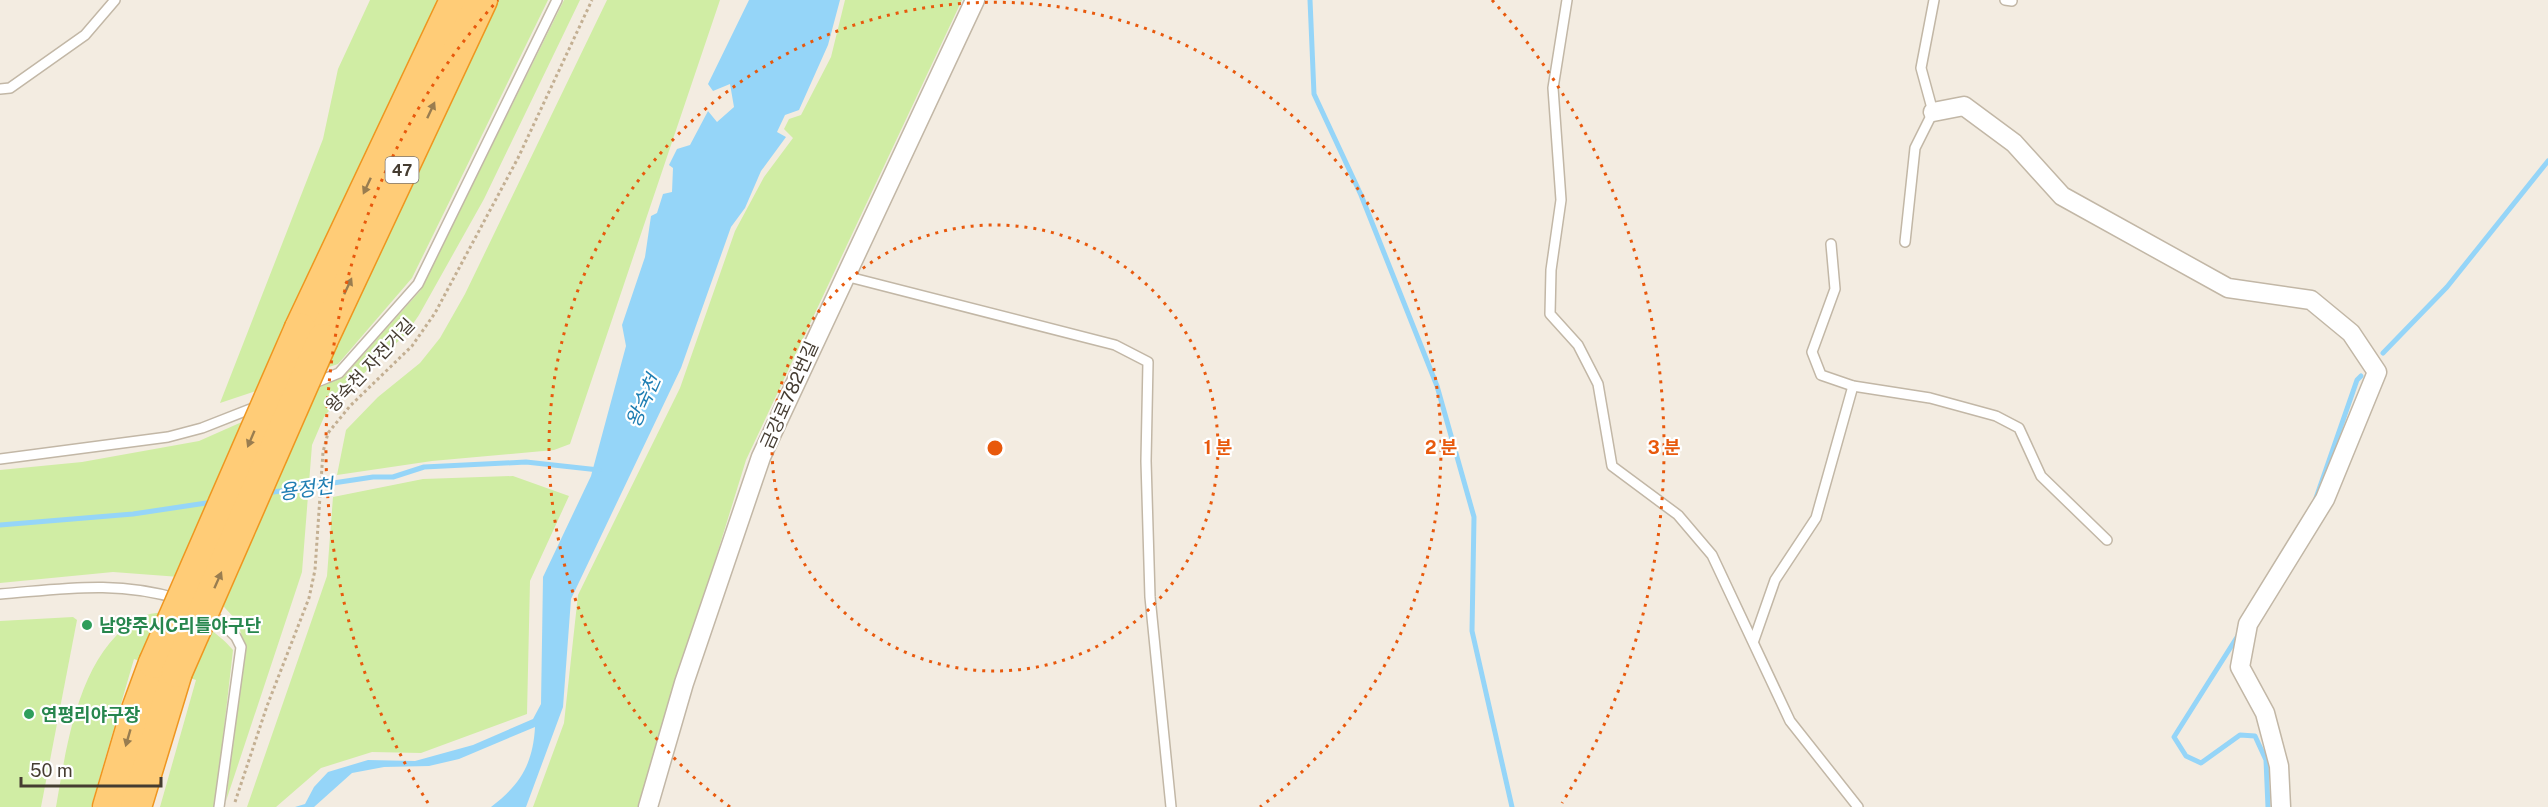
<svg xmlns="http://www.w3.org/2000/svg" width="2548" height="807" font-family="'Public Sans','Noto Sans KR',sans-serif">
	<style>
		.green { fill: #d0eda4 }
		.water { fill: #95d5f8 }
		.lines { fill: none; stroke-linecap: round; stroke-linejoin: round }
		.stream { stroke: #95d5f8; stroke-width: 5 }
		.service-casing { stroke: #c2b7a6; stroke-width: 12 }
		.minor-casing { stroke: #c2b7a6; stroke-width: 21 }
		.trunk-casing { stroke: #ef961f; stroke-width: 33 }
		.path { stroke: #c3af92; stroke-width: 3; stroke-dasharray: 3 3; stroke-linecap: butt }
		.service { stroke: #fff; stroke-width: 9 }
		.minor { stroke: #fff; stroke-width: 18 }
		.trunk { stroke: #fc7; stroke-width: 30 }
		.trunk-bridge-casing { stroke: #ef961f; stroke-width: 33; stroke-linecap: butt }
		.trunk-bridge { stroke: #fc7; stroke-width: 30 }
		.oneway { fill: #997d50 }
		.ring { fill: none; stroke: #e8590c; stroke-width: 3; stroke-dasharray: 3 6 }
		.leisure-dot { fill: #2e9e5b; stroke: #fff; stroke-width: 2 }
		.labels { text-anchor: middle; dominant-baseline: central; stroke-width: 4.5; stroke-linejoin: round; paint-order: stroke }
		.shield { fill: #fff; stroke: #7d766f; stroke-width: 1.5 }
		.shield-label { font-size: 16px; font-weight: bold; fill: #453c31 }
		.street-label { font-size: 18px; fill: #453c31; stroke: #fff }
		.leisure-label { font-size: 18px; font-weight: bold; fill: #27864d; stroke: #fff; text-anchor: start }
		.water-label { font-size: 20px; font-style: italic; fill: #1e7db2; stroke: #fff }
		.centre { fill: #e8590c; stroke: #fff; stroke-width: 3 }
		.ring-label { font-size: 18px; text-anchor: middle; font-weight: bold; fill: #e8590c; stroke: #fff; stroke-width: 4.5; stroke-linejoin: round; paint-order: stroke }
	</style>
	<rect width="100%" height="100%" fill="#f3ece1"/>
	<!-- green -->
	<g class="green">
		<polygon points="370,0 548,0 412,278 338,364 220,403 323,139 338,69"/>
		<polygon points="564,0 580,0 484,199 419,315 406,334 344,392 324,417 312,445 302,572 226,801 245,649 238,622 213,595 193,578 113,572 0,583 0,470 82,462 199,441 343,377 420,291"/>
		<polygon points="607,0 720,0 570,444 554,450 432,461 337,475 346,430 378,397 420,363 440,338 465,294"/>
		<polygon points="845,0 962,0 746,460 639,807 533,807 564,723 578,595 680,388 735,231 764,177 793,138 784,129 789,119 801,115 831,57"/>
		<polygon points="513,476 569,496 530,581 527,714 421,753 372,752 321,768 276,807 247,807 327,576 333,497 423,479"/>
		<path d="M168,611C194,619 215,629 233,650L215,807H160L196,680L134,659L91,807H56C67,744 79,650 141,617C149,613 160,613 168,611Z"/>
		<polygon points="73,617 77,620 41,807 0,807 0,621"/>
	</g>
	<!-- water -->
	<path class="water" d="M749,0H840L828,45L799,110L785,115L777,132L786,137L761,171L745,208L731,227L681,368L571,599L563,707L526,807H491C520,785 533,764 535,727L459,759L429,766L384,767L352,773L314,807H295L305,804L314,787L328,772L368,760L415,761L473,745L533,719L541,704L543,577L591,476L626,346L622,325L645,257L651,216L657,213L663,194L672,192L673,168L669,165L677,149L690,145L708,111L717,122L734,107L730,84L713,91L708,84Z"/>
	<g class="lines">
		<!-- stream -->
		<g class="stream">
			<polyline points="1310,0 1314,94 1361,195 1437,386 1474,517 1472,631 1512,807"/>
			<polyline points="2383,353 2447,287 2548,161"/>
			<polyline points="267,493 373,477 393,477 424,467 526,462 599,470"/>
			<polyline points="2316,498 2357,380 2361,376"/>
			<polyline points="0,525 133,514 213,502"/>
			<polyline points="2239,634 2174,737 2186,756 2201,763 2240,735 2255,736 2266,760 2268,807"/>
		</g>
		<!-- service casing -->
		<g class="service-casing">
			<g id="service">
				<polyline points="1567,0 1553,88 1561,200 1551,270 1550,314 1578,345 1598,384 1612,466 1678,515 1712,555 1790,721 1858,807"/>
				<polyline points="2005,0 2012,1"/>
				<polyline points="0,89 10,88 85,35 115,0"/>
				<polyline points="1905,242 1915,148 1933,112 1921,68 1934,0"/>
				<polyline points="1831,244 1835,289 1812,352 1821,375 1853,386 1930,398 1996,416 2019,428 2041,476 2107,540"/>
				<polyline points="845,276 1115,345 1148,362 1146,461 1150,597 1171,807"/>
				<polyline points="312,384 339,373 418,284 557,0"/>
				<polyline points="0,459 168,437 202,428 258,406"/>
				<path d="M0,594C64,589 116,580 179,599"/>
				<polyline points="208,610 236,637 241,647 219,807"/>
				<polyline points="1754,640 1775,580 1816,518 1853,386"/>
			</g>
		</g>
		<!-- minor casing -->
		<g class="minor-casing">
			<g id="minor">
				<polyline points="1933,112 1964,106 2014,143 2062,196 2228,288 2311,300 2351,333 2377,372 2325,499 2248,624 2240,667 2265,713 2279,766 2281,807"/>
				<polyline points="648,807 684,683 761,457 975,0"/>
			</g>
		</g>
		<!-- trunk casing -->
		<g class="trunk-casing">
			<g id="trunk">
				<polyline points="300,328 455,0"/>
				<polyline points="323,339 482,0"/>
				<polyline points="108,807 136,712 154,663"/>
				<polyline points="136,807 177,672"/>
			</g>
		</g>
		<!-- path -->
		<polyline class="path" points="235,802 267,706 309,598 315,570 323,452 328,433 350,406 412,346 435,313 518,158 592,0"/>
		<!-- service -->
		<use href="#service" class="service"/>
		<!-- minor -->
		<use href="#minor" class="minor"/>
		<!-- trunk -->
		<use href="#trunk" class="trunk"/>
		<!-- trunk-bridge casing -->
		<g class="trunk-bridge-casing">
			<g id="trunk-bridge">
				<polyline points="154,663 300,328"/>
				<polyline points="177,672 323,339"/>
			</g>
		</g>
		<!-- trunk-bridge -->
		<use href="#trunk-bridge" class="trunk-bridge"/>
	</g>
	<!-- one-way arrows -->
	<defs><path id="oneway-solid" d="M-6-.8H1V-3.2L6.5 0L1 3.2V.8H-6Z" transform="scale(1.5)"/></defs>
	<g class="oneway">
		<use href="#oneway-solid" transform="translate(431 110) rotate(-65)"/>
		<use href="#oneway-solid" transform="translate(367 186) rotate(115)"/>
		<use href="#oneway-solid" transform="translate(348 286) rotate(-65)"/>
		<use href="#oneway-solid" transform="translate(251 439) rotate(113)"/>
		<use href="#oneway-solid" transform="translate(218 580) rotate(-66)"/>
		<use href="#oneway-solid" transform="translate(128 738) rotate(106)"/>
	</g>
	<!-- distance rings -->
	<g class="ring">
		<circle cx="995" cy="448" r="223"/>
		<path d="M730 807A446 446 0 1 1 1260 807"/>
		<path d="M428 803A669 669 0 0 1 498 0M1492 0A669 669 0 0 1 1562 803"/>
	</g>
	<!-- markers -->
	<g class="leisure-dot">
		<circle cx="87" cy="625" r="6"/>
		<circle cx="29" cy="714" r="6"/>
	</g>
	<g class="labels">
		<!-- shield labels -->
		<rect class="shield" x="385.5" y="157" width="33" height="26" rx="4.5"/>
		<g class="shield-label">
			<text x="402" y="170">47</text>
		</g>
		<!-- street labels -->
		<g class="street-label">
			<text transform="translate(370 365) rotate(-47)">왕숙천 자전거길</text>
			<text transform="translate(789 395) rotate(-66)">금강로782번길</text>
		</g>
		<!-- leisure labels -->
		<g class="leisure-label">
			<text x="99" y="625">남양주시C리틀야구단</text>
			<text x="41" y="714">연평리야구장</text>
		</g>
		<!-- water labels -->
		<g class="water-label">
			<text transform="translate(643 401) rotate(-66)">왕숙천</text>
			<text transform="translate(306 489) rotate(-8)">용정천</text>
		</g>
	</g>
	<circle cx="995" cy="448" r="9" class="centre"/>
	<g class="ring-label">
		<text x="1218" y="454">1 분</text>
		<text x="1441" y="454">2 분</text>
		<text x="1664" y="454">3 분</text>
	</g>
	<!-- scale -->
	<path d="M21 777v9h140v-9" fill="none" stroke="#453c31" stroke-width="3"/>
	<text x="30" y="777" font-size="18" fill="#453c31" stroke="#ffffff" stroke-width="4.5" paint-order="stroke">50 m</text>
</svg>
